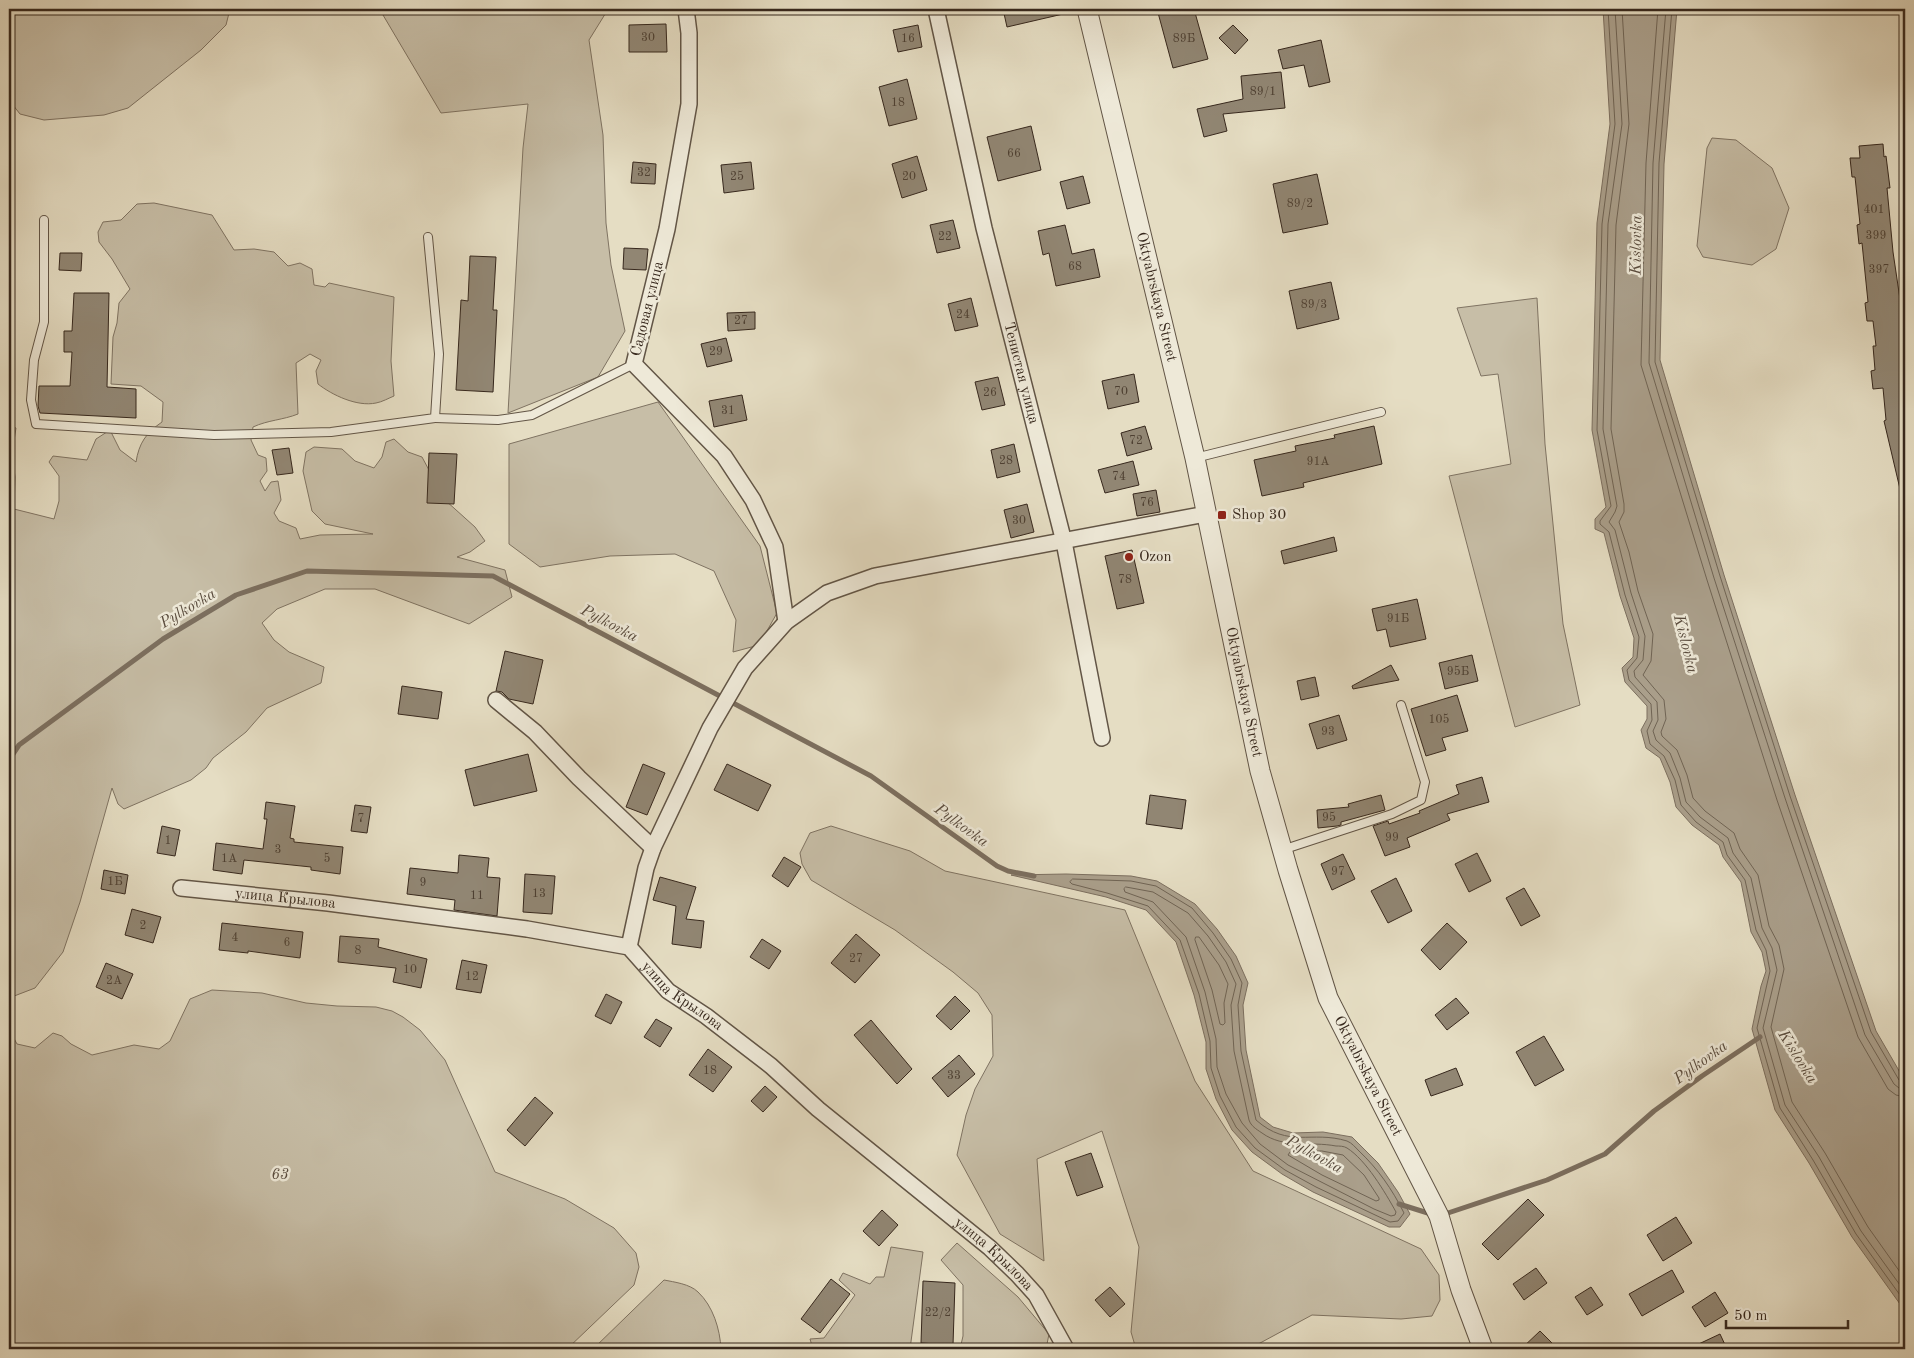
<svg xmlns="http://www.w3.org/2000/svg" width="1914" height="1358" font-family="'Old Standard TT',serif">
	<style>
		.green { fill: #c7bea7; stroke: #7f7362 }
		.water { fill: #aa9f8b; stroke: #7c6f5f }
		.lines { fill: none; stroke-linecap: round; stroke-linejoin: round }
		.shore { stroke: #706454; stroke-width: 1 }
		.stream { stroke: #7c6f5f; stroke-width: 5 }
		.building { fill: #918673; stroke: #37281d }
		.service-casing { stroke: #625546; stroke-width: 10 }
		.minor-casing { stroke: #625546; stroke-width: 18 }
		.tertiary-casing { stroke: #625546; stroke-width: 21 }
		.service { stroke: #eee9d8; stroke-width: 8 }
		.minor { stroke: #eee9d8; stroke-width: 15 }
		.tertiary { stroke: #eee9d8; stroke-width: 19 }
		.poi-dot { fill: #8f2418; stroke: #eee9d8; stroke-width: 2 }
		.labels { text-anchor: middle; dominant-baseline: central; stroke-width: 5; stroke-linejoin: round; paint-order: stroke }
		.number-label { font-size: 12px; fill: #4e4032 }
		.street-label { font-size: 15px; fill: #37281d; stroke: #eee9d8 }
		.poi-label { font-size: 15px; fill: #37281d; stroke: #eee9d8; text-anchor: start }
		.park-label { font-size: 15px; font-style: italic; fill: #5b4e40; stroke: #eee9d8 }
		.water-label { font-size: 16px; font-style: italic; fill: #5a4c3e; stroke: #eee9d8 }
	</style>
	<rect width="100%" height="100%" fill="#e5ddc3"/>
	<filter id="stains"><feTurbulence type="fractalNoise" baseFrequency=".004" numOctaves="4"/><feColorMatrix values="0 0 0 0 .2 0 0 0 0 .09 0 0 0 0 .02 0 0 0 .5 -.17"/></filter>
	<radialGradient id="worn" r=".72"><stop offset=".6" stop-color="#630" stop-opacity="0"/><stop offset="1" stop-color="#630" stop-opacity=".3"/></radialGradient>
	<!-- green -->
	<g class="green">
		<polygon points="9,9 230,9 226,25 201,50 128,108 104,115 44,120 20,114 9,100"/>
		<polygon points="381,9 604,9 607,11 589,40 603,135 606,223 611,265 625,331 598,377 508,413 523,148 528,104 441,113 383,15"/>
		<polygon points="1712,138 1736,140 1772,168 1789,208 1776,249 1752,265 1703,257 1697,246 1707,148"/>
		<path d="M154,203L212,215L234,250L254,249L274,252L288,266L300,263L312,269L314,285L325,287L329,283L394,297L391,361L394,396C389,398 382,402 376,403C357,407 332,395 318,384L316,371L321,360L310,354L296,363L298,414C283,420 268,420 253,427L251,440L258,455L266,458L267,471L260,481L265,491L271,482L278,481L281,500L274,513L279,521L296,528L300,539L320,535L373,534L325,524L312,511L303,471L306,452L314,447L342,449L355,461L374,468L382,457L386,442L394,439L408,452L422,457L445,500L475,527L485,541L470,552L457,557L505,570L512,597L469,624L375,589H325L277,609L262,623L274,640L289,652L324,667L321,683L267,708L246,732L213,758L206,768L191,780L124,809L118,804L112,788L80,902L63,952L35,988L9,998V425L16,428L12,453L15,477L14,509L54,519L59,501V476L49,462L53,456L87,460L96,439L110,430L120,450L136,462C139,443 146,433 162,422L163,402L141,386L111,384L113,337L117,323L119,303L130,289L112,259L99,242L98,232L103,222L121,220L137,204Z"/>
		<polygon points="1537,298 1545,444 1563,624 1580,705 1515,727 1449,476 1511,464 1498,374 1481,376 1457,308"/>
		<polygon points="658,402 760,546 777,613 759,645 733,652 736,620 714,571 675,554 610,556 540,567 509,544 509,444"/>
		<polygon points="831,826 910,851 945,871 1125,910 1195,1081 1253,1171 1421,1249 1439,1275 1440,1300 1432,1316 1401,1319 1312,1315 1249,1349 1136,1349 1131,1332 1139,1247 1102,1131 1037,1159 1044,1261 1000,1234 957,1155 966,1115 975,1089 993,1056 992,1015 978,993 953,972 895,930 811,880 802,864 800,853 810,833"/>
		<polygon points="212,990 262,993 306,1003 337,1006 376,1007 392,1011 403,1017 420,1030 445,1060 495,1172 565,1199 614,1228 636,1253 639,1267 634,1285 567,1349 9,1349 9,1029 17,1044 35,1048 53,1033 62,1036 71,1044 92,1055 134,1045 159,1049 170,1041 190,999"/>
		<polygon points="957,1243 1018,1297 1049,1334 1046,1349 960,1349 963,1336 963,1285 941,1260"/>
		<polygon points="891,1247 923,1252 910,1349 813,1349 810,1339 824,1338 855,1295 839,1280 843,1273 870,1284 876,1277 884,1277"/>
		<path d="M664,1280C674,1282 690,1284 698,1292C713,1306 720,1329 721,1349H593Z"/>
	</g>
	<!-- water -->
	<g class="water">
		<polygon points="1603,9 1677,9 1664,164 1660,360 1724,575 1795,795 1876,1031 1905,1081 1905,1311 1852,1237 1809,1163 1775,1110 1752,1029 1761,986 1766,971 1762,952 1751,932 1741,882 1723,857 1719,845 1692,825 1676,807 1670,782 1660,758 1646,748 1641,730 1647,719 1647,706 1625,682 1622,668 1633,657 1634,638 1620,596 1604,533 1595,529 1595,519 1606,507 1592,430 1597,223 1610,124"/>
		<polygon points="1066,874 1131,876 1157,881 1195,904 1217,929 1236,956 1248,983 1243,1005 1246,1050 1260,1117 1273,1127 1293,1133 1323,1132 1352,1137 1378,1163 1398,1192 1410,1214 1400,1227 1389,1227 1313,1192 1282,1174 1252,1152 1232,1130 1216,1099 1206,1069 1206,1042 1194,995 1176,942 1146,910 1106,897 1011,875"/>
	</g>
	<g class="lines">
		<!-- shore -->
		<g class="shore">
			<polyline points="1608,9 1615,124 1602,224 1597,430 1611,506 1600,521 1600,524 1609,532 1625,595 1639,637 1637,658 1627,670 1629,680 1651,704 1652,720 1647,731 1650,744 1664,756 1675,780 1681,805 1696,822 1723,842 1727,855 1745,880 1756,930 1766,950 1770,971 1757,1028 1780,1108 1813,1160 1856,1234 1905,1302"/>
			<polyline points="1615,9 1622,124 1608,224 1603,429 1617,506 1615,512 1609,522 1615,530 1631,593 1645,636 1643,660 1634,671 1635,677 1657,702 1658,720 1653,731 1656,740 1670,753 1680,778 1686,802 1700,817 1728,838 1733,853 1751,878 1762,928 1772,948 1777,970 1763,1028 1785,1105 1819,1157 1861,1231 1905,1292"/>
			<polyline points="1622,9 1629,124 1616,225 1611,429 1624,504 1624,512 1619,522 1629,552 1638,591 1653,634 1651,661 1643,675 1664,700 1666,719 1661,732 1662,736 1677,750 1687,775 1693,798 1705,811 1734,833 1740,849 1758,875 1769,926 1779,945 1784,969 1771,1027 1792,1102 1825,1153 1868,1227 1905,1279"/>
			<polyline points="1658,9 1646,163 1641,365 1707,580 1777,800 1858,1037 1888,1089 1896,1095 1905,1097"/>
			<polyline points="1666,9 1653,163 1649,363 1714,578 1785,798 1865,1035 1894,1084 1899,1088 1905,1089"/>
			<polyline points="1672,9 1659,163 1655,362 1720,576 1790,796 1871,1032 1899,1080 1905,1083"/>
			<path d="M1073,879L1131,881L1156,886L1192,908L1213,933L1231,959L1242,983L1238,1005L1241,1051L1256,1120C1289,1149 1311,1130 1347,1141C1352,1143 1355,1147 1359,1151C1378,1169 1392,1189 1404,1213L1398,1221L1390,1222L1316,1187L1285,1170L1255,1148L1236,1127L1220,1096L1211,1068L1210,1041L1199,994L1180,940L1148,906L1107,893L1072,884L1070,882Z"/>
			<path d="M1126,887L1153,892L1188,913L1208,936L1226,962L1236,984L1231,1005L1234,1051L1249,1120C1251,1126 1256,1129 1262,1133C1284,1149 1310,1141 1336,1146C1339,1146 1344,1146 1347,1148C1366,1160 1385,1192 1396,1212L1395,1215L1391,1216L1374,1209L1288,1165L1260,1144L1242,1123L1226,1094L1217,1067L1216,1039L1205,992L1186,937L1153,902L1125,892L1124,889Z"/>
			<polygon points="1196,937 1199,937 1219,965 1228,984 1224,1003 1225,1023 1223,1025 1220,1024 1212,990 1195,940"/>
			<polygon points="1322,1151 1343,1155 1364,1175 1379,1198 1379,1200 1376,1201 1322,1175 1288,1155 1290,1152"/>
		</g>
		<!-- stream -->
		<g class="stream">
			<polyline points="9,760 19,745 163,639 236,595 307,571 493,576 871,776 997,866 1008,871 1034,876"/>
			<polyline points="1399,1204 1431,1214"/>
			<polyline points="1442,1215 1547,1180 1605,1154 1654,1111 1702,1076 1760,1037"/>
		</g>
	</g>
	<!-- building -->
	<g class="building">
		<polygon points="1003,9 1063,9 1063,14 1007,27"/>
		<polygon points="1157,9 1194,9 1208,59 1173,68"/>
		<polygon points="666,24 667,52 629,52 629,25"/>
		<polygon points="918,25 922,47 898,52 893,30"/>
		<polygon points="1233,25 1248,40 1235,54 1219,38"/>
		<polygon points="1321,40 1330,82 1309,87 1304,65 1283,69 1278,50"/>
		<polygon points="1281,72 1285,108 1223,114 1227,131 1204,137 1197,109 1243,99 1241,76"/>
		<polygon points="907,79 917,119 889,126 879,87"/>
		<polygon points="1031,126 1041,170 998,181 987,137"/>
		<polygon points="1883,144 1884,157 1886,156 1890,188 1887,188 1893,252 1905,333 1902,333 1905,361 1905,489 1900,489 1884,421 1886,420 1883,388 1873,389 1871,371 1875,370 1873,346 1876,346 1873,321 1867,321 1865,303 1868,302 1862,243 1859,244 1857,225 1860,224 1855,177 1852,177 1850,158 1860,158 1859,146"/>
		<polygon points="917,156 927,190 902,198 892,164"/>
		<polygon points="633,162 656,164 655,184 631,183"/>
		<polygon points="751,162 754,189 724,193 721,165"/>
		<polygon points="1317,174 1328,224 1283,233 1273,184"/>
		<polygon points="1083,176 1090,203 1067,209 1060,182"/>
		<polygon points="953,220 960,248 937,253 930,225"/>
		<polygon points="1065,225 1072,254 1094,249 1100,277 1056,286 1049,253 1043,255 1038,231"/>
		<polygon points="624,248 648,249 646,270 623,269"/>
		<polygon points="60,253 82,253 81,271 59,270"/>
		<polygon points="470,256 496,257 493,310 497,310 493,392 456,390 461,300 468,301"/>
		<polygon points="1331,282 1339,319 1297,329 1289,291"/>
		<polygon points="74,293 109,293 107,387 136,389 136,418 40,413 38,406 39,386 70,386 72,352 64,352 64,331 72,331"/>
		<polygon points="971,298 978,326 955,331 948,304"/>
		<polygon points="755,312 755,329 728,331 727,313"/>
		<polygon points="726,338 732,361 707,367 701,344"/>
		<polygon points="1134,374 1139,402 1108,409 1102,381"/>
		<polygon points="998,377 1005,405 982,410 975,382"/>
		<polygon points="742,395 747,420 714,427 709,401"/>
		<polygon points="1145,426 1152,449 1127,456 1121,433"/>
		<polygon points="1374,426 1382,464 1303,483 1304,487 1262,496 1254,460 1296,451 1295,446 1335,438 1334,435"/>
		<polygon points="1014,444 1020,472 997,478 991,450"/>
		<polygon points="289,448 293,473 277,475 272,450"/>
		<polygon points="429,453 457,454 454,504 427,503"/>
		<polygon points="1133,461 1139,485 1105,493 1098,470"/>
		<polygon points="1156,490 1160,512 1137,516 1133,494"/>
		<polygon points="1027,504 1034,532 1011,538 1004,510"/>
		<polygon points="1334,537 1337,551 1284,564 1281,551"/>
		<polygon points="1132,550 1144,603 1117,609 1105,556"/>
		<polygon points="1417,599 1426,639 1390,647 1386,629 1377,631 1372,609"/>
		<polygon points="505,651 543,660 533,704 509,699 502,692 496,691"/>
		<polygon points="1472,655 1478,681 1445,689 1439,663"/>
		<polygon points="1391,665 1399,680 1353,689 1352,686"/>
		<polygon points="1315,677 1319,696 1301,700 1297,681"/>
		<polygon points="402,686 442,692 438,719 398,714"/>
		<polygon points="1457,695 1468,731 1442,738 1446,750 1426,756 1411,709"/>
		<polygon points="1339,715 1347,740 1317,749 1309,724"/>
		<polygon points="528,754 537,791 474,806 465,770"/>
		<polygon points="643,764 665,773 647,815 626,807"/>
		<polygon points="727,764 771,785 758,811 714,790"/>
		<polygon points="1482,777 1489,802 1447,814 1450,820 1407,838 1410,847 1385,856 1373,826 1388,821 1389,824 1420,813 1419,811 1459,794 1456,785"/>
		<polygon points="1150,795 1186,800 1182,829 1146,824"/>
		<polygon points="1381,795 1385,810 1341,822 1341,825 1337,826 1318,828 1317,810 1349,807 1348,804"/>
		<polygon points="266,802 295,806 290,838 294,839 294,842 343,847 340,874 311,870 311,867 244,860 242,874 213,870 216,843 263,849 267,819 264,819"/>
		<polygon points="355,805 371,807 367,833 351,831"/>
		<polygon points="162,826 180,830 175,856 157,853"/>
		<polygon points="1477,853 1491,881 1469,892 1455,864"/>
		<polygon points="1343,854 1355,879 1332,890 1321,864"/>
		<polygon points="459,855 489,858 487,877 500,878 497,916 454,910 455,900 407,894 410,868 458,873"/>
		<polygon points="784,857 801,867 788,887 772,876"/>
		<polygon points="104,870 128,875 125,894 101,889"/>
		<polygon points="525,874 555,876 552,914 523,912"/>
		<polygon points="660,877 696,887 686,919 704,921 701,948 672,944 676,906 653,900"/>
		<polygon points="1396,878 1412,911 1388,923 1371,891"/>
		<polygon points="1524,888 1540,916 1521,926 1506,898"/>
		<polygon points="132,909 161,917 153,943 125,935"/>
		<polygon points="222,923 303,932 300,958 248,951 248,953 219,950"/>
		<polygon points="1447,923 1467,942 1440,970 1421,950"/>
		<polygon points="856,934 880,955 855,983 831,963"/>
		<polygon points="340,936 379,939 378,947 427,959 421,988 393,982 396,968 338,962"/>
		<polygon points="762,939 781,951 769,969 750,957"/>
		<polygon points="462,960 487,965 481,993 456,989"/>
		<polygon points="106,963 133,974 122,999 96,987"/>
		<polygon points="606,994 622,1002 611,1024 595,1016"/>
		<polygon points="955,996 970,1011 951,1030 936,1016"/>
		<polygon points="1456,998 1469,1013 1447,1030 1435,1015"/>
		<polygon points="656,1019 672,1028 660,1047 644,1037"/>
		<polygon points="871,1020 912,1069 897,1084 854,1035"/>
		<polygon points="1544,1036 1564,1070 1535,1086 1516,1052"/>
		<polygon points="708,1049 732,1067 713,1092 689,1075"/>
		<polygon points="959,1055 975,1074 948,1097 932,1078"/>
		<polygon points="1456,1068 1463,1085 1431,1096 1425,1080"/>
		<polygon points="765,1086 777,1097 763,1112 751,1101"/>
		<polygon points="535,1097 553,1113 525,1146 507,1130"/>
		<polygon points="1091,1153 1103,1187 1077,1196 1065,1162"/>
		<polygon points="1528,1199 1544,1215 1498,1260 1482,1244"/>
		<polygon points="882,1210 898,1225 879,1246 863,1231"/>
		<polygon points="1676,1217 1692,1243 1663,1261 1647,1235"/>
		<polygon points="1536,1268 1547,1283 1524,1300 1513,1284"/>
		<polygon points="1672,1270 1684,1292 1642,1316 1629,1294"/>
		<polygon points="831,1279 850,1294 820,1333 801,1319"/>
		<polygon points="923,1281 955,1283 953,1345 921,1343"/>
		<polygon points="1110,1287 1125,1304 1110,1317 1095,1300"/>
		<polygon points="1591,1287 1603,1305 1587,1315 1575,1297"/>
		<polygon points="1715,1292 1728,1313 1705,1327 1692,1307"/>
		<polygon points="1540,1331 1558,1349 1521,1349"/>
		<polygon points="1720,1334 1727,1349 1688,1349"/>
	</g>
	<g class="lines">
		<!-- service casing -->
		<g class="service-casing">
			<g id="service">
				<polyline points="44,220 44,322 34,360 31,400 36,424 214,435 331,432 435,418 439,354 428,237"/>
				<polyline points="435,418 498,420 532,415 634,364"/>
				<polyline points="1195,458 1381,412"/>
				<polyline points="1282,850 1392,814 1421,800 1425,782 1401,705"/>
			</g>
		</g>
		<!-- minor casing -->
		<g class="minor-casing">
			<g id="minor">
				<polyline points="686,9 689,33 689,104 667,229 634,364 724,456 753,500 775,547 786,622"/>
				<path id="s1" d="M936,9L984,228L1064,542L1102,738"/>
				<polyline points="496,700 535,732 579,778 653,848"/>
				<path id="s2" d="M181,888L328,903L527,929L629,947L668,991L706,1016L771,1066L818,1109L990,1248L1017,1274L1036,1295L1066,1349"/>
				<polyline points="629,947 646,868 653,848 710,728 745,668 786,622 827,593 875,576 1206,514"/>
			</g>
		</g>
		<!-- tertiary casing -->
		<g class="tertiary-casing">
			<g id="tertiary">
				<path id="s3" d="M1087,9L1195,458L1260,771L1288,870L1328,998L1439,1216L1461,1290L1483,1349"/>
			</g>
		</g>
		<!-- service -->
		<use href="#service" class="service"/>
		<!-- minor -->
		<use href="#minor" class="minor"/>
		<!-- tertiary -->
		<use href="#tertiary" class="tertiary"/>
	</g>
	<!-- markers -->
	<g class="poi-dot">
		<rect x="1217" y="510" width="10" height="10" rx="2.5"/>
		<circle cx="1129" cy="557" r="5"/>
	</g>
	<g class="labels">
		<!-- number labels -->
		<g class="number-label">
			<text x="648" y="38">30</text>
			<text x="908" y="39">16</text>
			<text x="1184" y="39">89Б</text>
			<text x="1263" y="92">89/1</text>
			<text x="898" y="103">18</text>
			<text x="1014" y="154">66</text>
			<text x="644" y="173">32</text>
			<text x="737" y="177">25</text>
			<text x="909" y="177">20</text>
			<text x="1300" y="204">89/2</text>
			<text x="1874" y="210">401</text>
			<text x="1876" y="236">399</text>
			<text x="945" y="237">22</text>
			<text x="1075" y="267">68</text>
			<text x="1879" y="270">397</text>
			<text x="1314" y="305">89/3</text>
			<text x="963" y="315">24</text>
			<text x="741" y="321">27</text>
			<text x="716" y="352">29</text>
			<text x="1121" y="392">70</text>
			<text x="990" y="393">26</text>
			<text x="728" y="411">31</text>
			<text x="1136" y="441">72</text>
			<text x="1006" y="461">28</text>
			<text x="1318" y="462">91А</text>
			<text x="1119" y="477">74</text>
			<text x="1147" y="503">76</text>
			<text x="1019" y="521">30</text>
			<text x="1125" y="580">78</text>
			<text x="1398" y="619">91Б</text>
			<text x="1458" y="672">95Б</text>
			<text x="1439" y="720">105</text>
			<text x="1328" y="732">93</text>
			<text x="1329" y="818">95</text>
			<text x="361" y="819">7</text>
			<text x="1392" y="838">99</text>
			<text x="168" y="841">1</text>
			<text x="278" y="850">3</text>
			<text x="229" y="859">1А</text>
			<text x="327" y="859">5</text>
			<text x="1338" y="872">97</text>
			<text x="115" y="882">1Б</text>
			<text x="423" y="883">9</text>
			<text x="539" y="894">13</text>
			<text x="477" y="896">11</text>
			<text x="143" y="926">2</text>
			<text x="235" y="938">4</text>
			<text x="287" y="943">6</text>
			<text x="358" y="951">8</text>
			<text x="856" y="959">27</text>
			<text x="410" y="970">10</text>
			<text x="472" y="977">12</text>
			<text x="114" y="981">2А</text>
			<text x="710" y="1071">18</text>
			<text x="954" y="1076">33</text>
			<text x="938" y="1313">22/2</text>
		</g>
		<!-- street labels -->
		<g class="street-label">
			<text stroke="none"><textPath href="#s3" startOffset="296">Oktyabrskaya Street</textPath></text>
			<text transform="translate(648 309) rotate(-76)">Садовая улица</text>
			<text stroke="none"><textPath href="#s1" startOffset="374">Тенистая улица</textPath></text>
			<text stroke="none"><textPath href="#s3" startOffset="701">Oktyabrskaya Street</textPath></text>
			<text stroke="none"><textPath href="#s2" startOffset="105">улица Крылова</textPath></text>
			<text stroke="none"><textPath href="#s2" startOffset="525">улица Крылова</textPath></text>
			<text stroke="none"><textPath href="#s3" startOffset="1106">Oktyabrskaya Street</textPath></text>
			<text stroke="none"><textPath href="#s2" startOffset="930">улица Крылова</textPath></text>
		</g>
		<!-- poi labels -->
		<g class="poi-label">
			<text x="1232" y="515">Shop 30</text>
			<text x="1139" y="557">Ozon</text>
		</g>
		<!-- park labels -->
		<g class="park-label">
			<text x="280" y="1175">63</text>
		</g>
		<!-- water labels -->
		<g class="water-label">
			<text transform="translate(1637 245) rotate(-89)">Kislovka</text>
			<text transform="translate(188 609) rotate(-31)">Pylkovka</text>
			<text transform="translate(609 624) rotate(28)">Pylkovka</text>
			<text transform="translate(1685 644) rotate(76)">Kislovka</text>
			<text transform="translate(961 826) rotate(36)">Pylkovka</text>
			<text transform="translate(1797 1057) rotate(58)">Kislovka</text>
			<text transform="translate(1701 1063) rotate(-36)">Pylkovka</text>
			<text transform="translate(1314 1155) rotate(29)">Pylkovka</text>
		</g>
	</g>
	<!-- margin -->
	<rect width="1914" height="1358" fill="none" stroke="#e5ddc3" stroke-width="30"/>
	<rect x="10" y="10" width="1894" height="1338" fill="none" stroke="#37281d" stroke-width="2.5"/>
	<rect x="15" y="15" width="1884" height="1328" fill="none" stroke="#37281d"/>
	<!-- scale -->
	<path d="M1726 1320v8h122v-8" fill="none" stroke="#37281d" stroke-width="2.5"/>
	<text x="1734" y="1320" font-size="15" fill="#37281d" stroke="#eee9d8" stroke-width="4" paint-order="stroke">50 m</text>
	<rect width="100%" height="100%" filter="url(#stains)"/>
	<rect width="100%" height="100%" fill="url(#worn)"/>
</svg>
